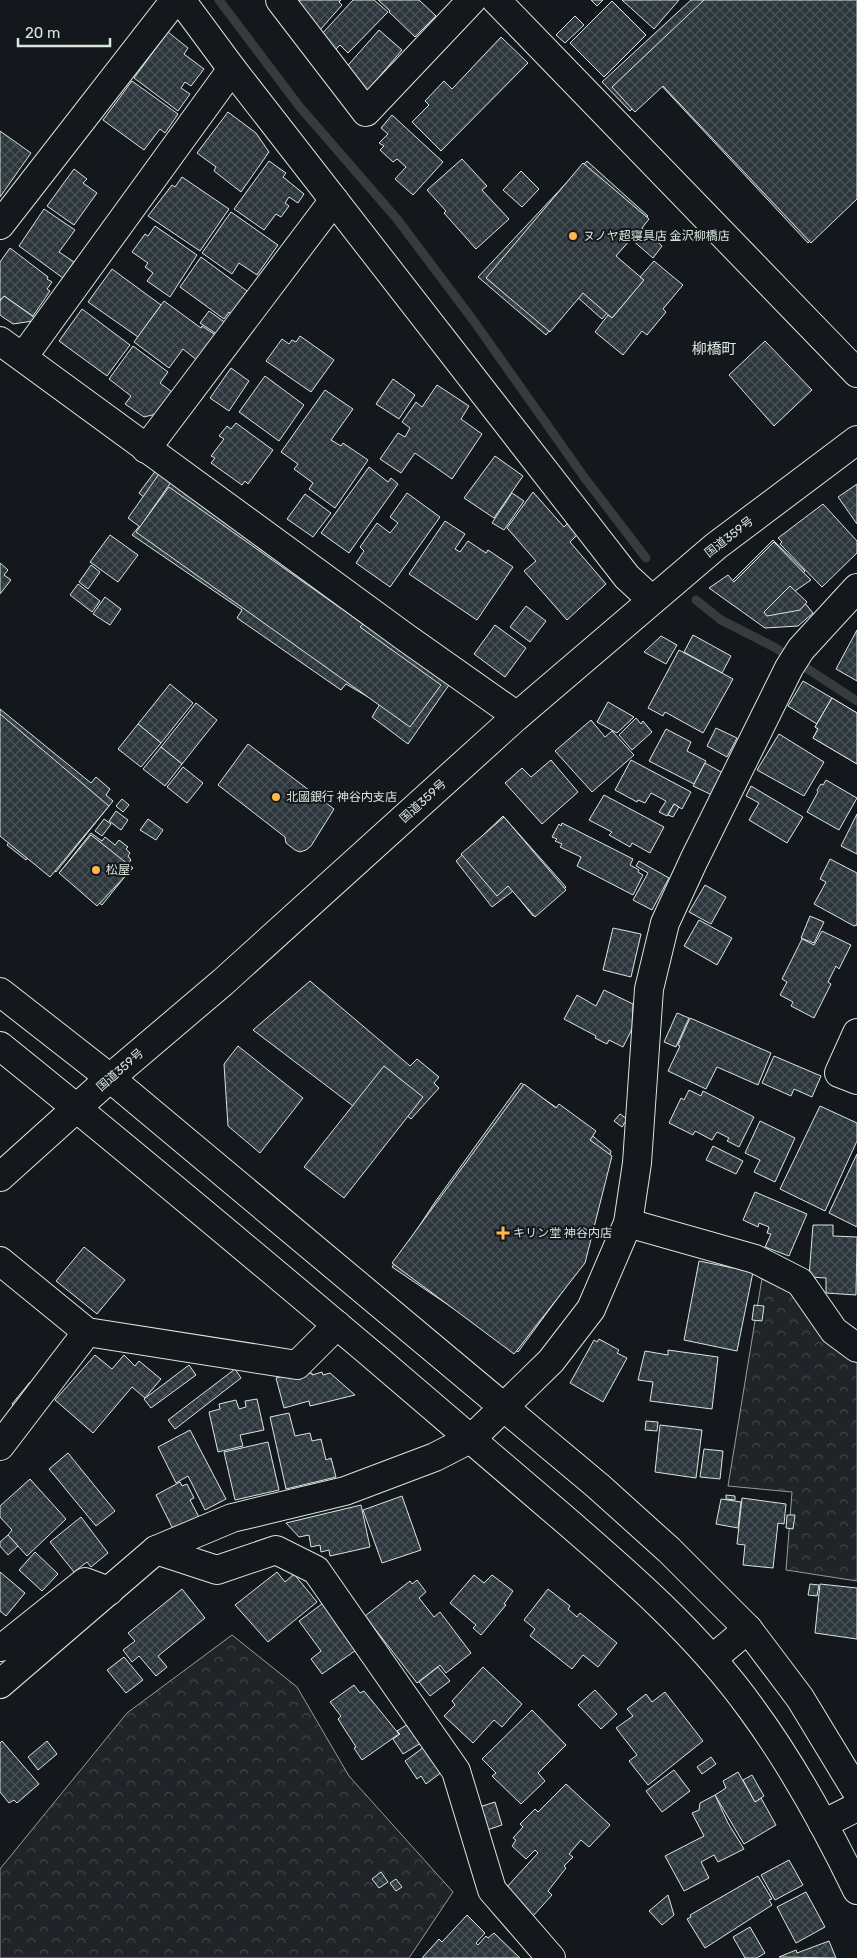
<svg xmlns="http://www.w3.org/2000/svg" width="857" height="1958" font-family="Rubik,'Noto Sans JP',sans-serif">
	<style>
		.forest { fill: url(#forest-crowns); stroke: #939e99 }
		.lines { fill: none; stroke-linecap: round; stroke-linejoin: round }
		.stream { stroke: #363b3e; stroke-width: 9 }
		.building { fill: url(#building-cross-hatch); stroke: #d8e6dc }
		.minor-casing { stroke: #d8e6dc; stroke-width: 30 }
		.tertiary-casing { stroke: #d8e6dc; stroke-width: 30 }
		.trunk-casing { stroke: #d8e6dc; stroke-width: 30 }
		.minor { stroke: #14181c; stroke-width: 28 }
		.tertiary { stroke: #14181c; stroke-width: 28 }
		.trunk { stroke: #14181c; stroke-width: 28 }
		.poi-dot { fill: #ffb74d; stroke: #14181c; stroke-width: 2 }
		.labels { text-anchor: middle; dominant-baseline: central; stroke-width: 4; stroke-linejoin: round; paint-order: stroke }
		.poi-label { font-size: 12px; fill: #d8e6dc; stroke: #14181c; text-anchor: start }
		.street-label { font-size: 12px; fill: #d8e6dc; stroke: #14181c }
		.quarter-label { font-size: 15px; fill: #d8e6dc; stroke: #14181c }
	</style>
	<defs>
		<pattern id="forest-crowns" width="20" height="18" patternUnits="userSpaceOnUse" patternTransform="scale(1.25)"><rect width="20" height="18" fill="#202428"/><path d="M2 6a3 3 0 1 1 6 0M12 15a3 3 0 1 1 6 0" fill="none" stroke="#404447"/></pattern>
		<pattern id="building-cross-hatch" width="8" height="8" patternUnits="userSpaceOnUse" patternTransform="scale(1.25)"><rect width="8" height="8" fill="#2c363c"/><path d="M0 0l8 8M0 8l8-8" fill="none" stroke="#4a5358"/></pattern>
	</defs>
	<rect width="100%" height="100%" fill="#14181c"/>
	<!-- forest -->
	<g class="forest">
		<polygon points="763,1272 795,1290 824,1331 857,1362 857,1581 786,1570 792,1492 728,1486"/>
		<polygon points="232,1635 297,1687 349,1776 453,1892 409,1958 0,1958 0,1869 127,1713"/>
	</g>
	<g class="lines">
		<!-- stream -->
		<g class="stream">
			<polyline points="219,0 299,106 397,219 473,320 584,477 646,558"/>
			<polyline points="696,600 721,620 774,647 857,701"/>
		</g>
	</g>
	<!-- building -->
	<g class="building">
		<polygon points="292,0 341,0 339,2 342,5 320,30"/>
		<polygon points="353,0 374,0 388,12 348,53 340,45 335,50 320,36"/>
		<polygon points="378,0 419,0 436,16 415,37 389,12 390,11"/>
		<polygon points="591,0 603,0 597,6"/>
		<polygon points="622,0 679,0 654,29"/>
		<polygon points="691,0 857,0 857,195 808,243 659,83 630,111 602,82"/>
		<polygon points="704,0 857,0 857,199 811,243 663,86 635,112 612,87"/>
		<polygon points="612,1 646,35 604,77 570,43"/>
		<polygon points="575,16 584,25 565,43 556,35"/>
		<polygon points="379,30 402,50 367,91 343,71"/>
		<polygon points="168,32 188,48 184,54 204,69 191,86 185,82 181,88 190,94 178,111 134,78"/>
		<polygon points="501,37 528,63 441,151 412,122 429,105 425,101 444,81 452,89"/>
		<polygon points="132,81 178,114 165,133 160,129 144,150 103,120"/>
		<polygon points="228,112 256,133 269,152 241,192 214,171 216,167 197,153"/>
		<polygon points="392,115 443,162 413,195 395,179 406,167 397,159 393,162 380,150 384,146 379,143 388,134 381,128"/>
		<polygon points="0,131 31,153 0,197"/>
		<polygon points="462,159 487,186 482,190 509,219 476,249 444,213 446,211 427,190"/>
		<polygon points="269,161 286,173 283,177 304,194 298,203 289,197 285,203 289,206 281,217 276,214 264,230 234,209"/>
		<polygon points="587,161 648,216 612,256 635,278 602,319 576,296 546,335 478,277"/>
		<polygon points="583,163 649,219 642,228 662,246 653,258 631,239 616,256 644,280 612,318 583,293 550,332 486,278"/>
		<polygon points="74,169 87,179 83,183 97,193 74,225 47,206"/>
		<polygon points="521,171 539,189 522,207 503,190"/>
		<polygon points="182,177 229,209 200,251 148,216 172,185 175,187"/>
		<polygon points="44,209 75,230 59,252 74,262 63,278 19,246"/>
		<polygon points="231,212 278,245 257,275 239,263 232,274 202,253"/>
		<polygon points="155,226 197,255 170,297 147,281 153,273 145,267 148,263 132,252 145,234 148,236"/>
		<polygon points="10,248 48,277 47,279 52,282 47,289 50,291 33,316 4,296 0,300 0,262"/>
		<polygon points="201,257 247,291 231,314 229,312 224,319 180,287"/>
		<polygon points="654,261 683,285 663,309 666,312 647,335 642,331 623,355 595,332 608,315 612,318 644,280 640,277"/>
		<polygon points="112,269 161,305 138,337 88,302"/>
		<polygon points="4,296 35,318 33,321 13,324 0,315 0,301"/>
		<polygon points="164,301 201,328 202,326 217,336 198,361 183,349 169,368 134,342"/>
		<polygon points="82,309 130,345 107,376 59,341"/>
		<polygon points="209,311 226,323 218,335 200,323"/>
		<polygon points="300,336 334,360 311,392 266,361 282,339 289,344 292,340 296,342"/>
		<polygon points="765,341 812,390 774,426 729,375"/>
		<polygon points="133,346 168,372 160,383 172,392 156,414 144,417 125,404 131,396 109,379"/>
		<polygon points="231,368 249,381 229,411 210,398"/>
		<polygon points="265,376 304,405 279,441 239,412"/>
		<polygon points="393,379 415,395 399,419 376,404"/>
		<polygon points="437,385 469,406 461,419 482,434 452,479 415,453 401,473 380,459 398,433 405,437 410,428 402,422 416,402 422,407"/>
		<polygon points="325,390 353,409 331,440 341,446 343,443 368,460 335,508 309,489 313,483 294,469 298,464 281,452"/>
		<polygon points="236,423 273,450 248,484 245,481 242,485 211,463 215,458 211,456 224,439 219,436 227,426 231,429"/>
		<polygon points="495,456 523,476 494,518 464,498"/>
		<polygon points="159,466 449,685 408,744 372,717 380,704 346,684 341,690 237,618 242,610 132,535 155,507 139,493"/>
		<polygon points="369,467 388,482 391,478 398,484 349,553 321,533"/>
		<polygon points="159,474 171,482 140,527 128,518"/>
		<polygon points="857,484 857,524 838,497"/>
		<polygon points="169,487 363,624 360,627 441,685 410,727 136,532"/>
		<polygon points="533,492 564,527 567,524 577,535 570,542 606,584 567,620 524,571 536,561 507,528"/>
		<polygon points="407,493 440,517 390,587 356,563 364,551 360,547 377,523 390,533 398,523 390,517"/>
		<polygon points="512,493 524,501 504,530 492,523"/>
		<polygon points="305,494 331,513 313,537 287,519"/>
		<polygon points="823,504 857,541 857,553 822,587 780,544 782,542 778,538"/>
		<polygon points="445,521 465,534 455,549 460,552 468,541 486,553 488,550 513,567 477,620 409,574"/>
		<polygon points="110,535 138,555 118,582 90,562"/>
		<polygon points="773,540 805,571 764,612 732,581"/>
		<polygon points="774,542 811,580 795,591 813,613 798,626 765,628 709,588 728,575 734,582"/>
		<polygon points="0,563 8,570 4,575 11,580 0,594"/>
		<polygon points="91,565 100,572 88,589 79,582"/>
		<polygon points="78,584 100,601 92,612 70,595"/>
		<polygon points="790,586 807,602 800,610 767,616 764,612"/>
		<polygon points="105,597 121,609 110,625 93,614"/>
		<polygon points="526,606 546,621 530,642 510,627"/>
		<polygon points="495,625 526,648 505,677 474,654"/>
		<polygon points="857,630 857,681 836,669"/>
		<polygon points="693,635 731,656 722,673 684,652"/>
		<polygon points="661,636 677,645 666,664 644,652"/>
		<polygon points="679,650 733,679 703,733 665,712 663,716 648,708"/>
		<polygon points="803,681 832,698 817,724 788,706"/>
		<polygon points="170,684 193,703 161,743 138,724"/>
		<polygon points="832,698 857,713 857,764 813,738 818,729 815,727"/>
		<polygon points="832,698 857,713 857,764 813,738 818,729 815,727"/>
		<polygon points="608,702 634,717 617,733 597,722"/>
		<polygon points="196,703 217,720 182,764 161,747"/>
		<polygon points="0,709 91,783 96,777 110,789 106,795 113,801 56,872 31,853 26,860 7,845 12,838 0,828"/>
		<polygon points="0,714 109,806 50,877 0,836"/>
		<polygon points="636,718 641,724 643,721 652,732 632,750 619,735"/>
		<polygon points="591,720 605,737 612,731 634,755 592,792 555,751"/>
		<polygon points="138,724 161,743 141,767 118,749"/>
		<polygon points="716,728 737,738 727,757 707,746"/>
		<polygon points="666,729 691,742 687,751 706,761 694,784 649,761"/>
		<polygon points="779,734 824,762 804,796 757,770"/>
		<polygon points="248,744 334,809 311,846 306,850 300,852 295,850 286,843 285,837 218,785"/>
		<polygon points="161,747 182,764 165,786 143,769"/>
		<polygon points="551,760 578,792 542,824 505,783 522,768 531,777"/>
		<polygon points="631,760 691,792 682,809 674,804 667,816 659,812 666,801 651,793 645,803 638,800 637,802 615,790"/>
		<polygon points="705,763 723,773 712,795 693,786"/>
		<polygon points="183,767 203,783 187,803 167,787"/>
		<polygon points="826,780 857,798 839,830 807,812 818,792 817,790 821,784 823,785"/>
		<polygon points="751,786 803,817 787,843 749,820 759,803 746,796"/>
		<polygon points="604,795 664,827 650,853 632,843 630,847 609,835 612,832 589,820"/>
		<polygon points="122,799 129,805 123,812 116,806"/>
		<polygon points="674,804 679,807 673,817 668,815"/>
		<polygon points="116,811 128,820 121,830 109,821"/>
		<polygon points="857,814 857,854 841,846"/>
		<polygon points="503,816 566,887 533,916 513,891 492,907 456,861"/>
		<polygon points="504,817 566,890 535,917 508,886 497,896 461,854"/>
		<polygon points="104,819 111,824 102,836 95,831"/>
		<polygon points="148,819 163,830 156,840 140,830"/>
		<polygon points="562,823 633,859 630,865 639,870 638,872 643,875 633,895 577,866 581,857 560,847 562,844 555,841 557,839 552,837 559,824 561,826"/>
		<polygon points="91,833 102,841 105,837 115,845 119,840 128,847 126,849 130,853 128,856 131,860 127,866 131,869 102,905 60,872"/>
		<polygon points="91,835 133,868 97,906 59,873"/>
		<polygon points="830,859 857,873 857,925 854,926 814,904 826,882 820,879"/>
		<polygon points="639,861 669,878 652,910 633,900 648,873 636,866"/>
		<polygon points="705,885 726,897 711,924 689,912"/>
		<polygon points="810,916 824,922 814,943 801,938"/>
		<polygon points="699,920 732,938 717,965 684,946"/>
		<polygon points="613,928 641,934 631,977 603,970"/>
		<polygon points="822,931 851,945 839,969 836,966 828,982 831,984 814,1018 791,1006 793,1002 780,995 787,982 782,979 802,939 814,945"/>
		<polygon points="310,981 410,1066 417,1059 439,1077 434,1083 439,1088 411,1119 387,1099 369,1118 253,1030"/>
		<polygon points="604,990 633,1004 632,1029 623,1047 609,1040 607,1044 595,1038 596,1036 564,1019 577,995 596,1006"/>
		<polygon points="677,1013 689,1018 676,1047 664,1042"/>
		<polygon points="690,1018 771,1053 758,1085 717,1067 706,1089 668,1071 680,1046 678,1045"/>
		<polygon points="238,1046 303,1098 260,1153 228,1126 224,1064"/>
		<polygon points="774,1056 821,1076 812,1097 794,1089 791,1096 762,1083"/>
		<polygon points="384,1066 423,1097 344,1198 304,1167"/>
		<polygon points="521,1083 567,1115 611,1151 583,1264 518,1352 392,1267 435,1202"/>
		<polygon points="524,1084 556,1108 559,1104 596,1131 590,1140 612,1156 585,1263 514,1354 392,1263"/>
		<polygon points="689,1090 701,1096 703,1091 754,1117 739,1147 727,1141 729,1138 717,1132 712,1140 695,1131 693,1135 669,1123 681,1098 684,1100"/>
		<polygon points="820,1106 857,1123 857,1141 825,1211 780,1189"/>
		<polygon points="620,1114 627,1119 622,1127 614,1121"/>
		<polygon points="760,1121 795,1138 775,1182 754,1172 760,1160 745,1153"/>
		<polygon points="713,1146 743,1161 736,1174 706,1160"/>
		<polygon points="857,1154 857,1227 829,1213"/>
		<polygon points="755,1192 807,1214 789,1256 765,1247 771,1234 767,1233 769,1227 759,1223 758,1227 743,1220"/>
		<polygon points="813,1225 833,1225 833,1236 857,1237 856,1295 826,1293 826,1278 809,1277"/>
		<polygon points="84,1247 125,1280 97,1314 56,1281"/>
		<polygon points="699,1261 753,1272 737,1351 684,1340"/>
		<polygon points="754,1305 764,1306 762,1321 752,1320"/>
		<polygon points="599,1339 619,1350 617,1353 627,1358 603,1402 570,1383 594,1340 597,1342"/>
		<polygon points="668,1350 718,1357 712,1409 650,1401 653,1382 638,1380 645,1351 668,1355"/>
		<polygon points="95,1355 112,1369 124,1355 135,1366 139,1361 161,1379 145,1398 132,1387 93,1433 55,1400"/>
		<polygon points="189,1365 196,1375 151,1408 144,1399"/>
		<polygon points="235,1369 241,1378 175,1429 168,1420"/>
		<polygon points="322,1372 323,1375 330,1373 355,1395 310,1406 309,1401 284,1408 276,1378 294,1373 302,1375 312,1373 312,1375"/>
		<polygon points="30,1382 36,1387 18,1409 12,1404"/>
		<polygon points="257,1399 264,1430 240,1435 243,1446 218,1452 209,1412 220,1409 219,1404 236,1400 239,1409 246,1407 245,1401"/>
		<polygon points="289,1413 295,1436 310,1433 312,1441 321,1439 326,1460 331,1458 336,1477 286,1489 270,1417"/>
		<polygon points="646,1421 658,1422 657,1431 645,1430"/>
		<polygon points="660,1425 702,1430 696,1478 655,1472"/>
		<polygon points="190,1430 226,1499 205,1510 188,1476 176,1483 158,1447"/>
		<polygon points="268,1442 279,1490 235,1500 224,1452"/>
		<polygon points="704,1449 723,1451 720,1479 700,1477"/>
		<polygon points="68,1453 115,1511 96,1526 49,1469"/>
		<polygon points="30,1479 66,1519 27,1556 8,1535 12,1530 0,1517 0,1506"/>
		<polygon points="180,1482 182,1486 187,1484 194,1498 190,1500 199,1517 174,1531 156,1495"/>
		<polygon points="726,1495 735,1496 735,1500 726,1499"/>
		<polygon points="402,1496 421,1550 382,1563 363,1510"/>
		<polygon points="742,1498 786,1504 784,1524 778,1523 773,1568 743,1565 745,1545 737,1544"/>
		<polygon points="721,1499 741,1502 738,1528 716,1524"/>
		<polygon points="361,1505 370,1547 330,1556 329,1550 321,1552 320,1545 311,1547 309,1535 299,1537 286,1523"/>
		<polygon points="787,1515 795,1515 793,1529 786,1528"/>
		<polygon points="81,1517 108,1553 91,1567 87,1562 74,1572 50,1542"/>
		<polygon points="8,1535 18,1546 8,1555 0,1546 0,1542"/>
		<polygon points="35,1552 58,1574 42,1591 19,1570"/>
		<polygon points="0,1572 25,1593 6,1616 0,1611"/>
		<polygon points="277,1572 285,1582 294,1574 317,1602 268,1642 235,1605"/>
		<polygon points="474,1575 484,1583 492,1575 513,1591 504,1604 506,1605 481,1635 473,1628 476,1625 450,1603"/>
		<polygon points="417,1580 426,1592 419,1598 434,1617 440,1612 471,1653 446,1673 440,1665 417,1683 365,1616 410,1581 412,1584"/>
		<polygon points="810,1584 819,1585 817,1596 808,1595"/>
		<polygon points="820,1584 857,1588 857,1639 815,1633"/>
		<polygon points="182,1589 205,1618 158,1656 167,1667 156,1676 139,1656 132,1662 123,1650 135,1641 128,1633"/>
		<polygon points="548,1589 570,1606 568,1609 577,1617 580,1613 617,1643 598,1667 583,1655 572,1669 530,1636 535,1629 524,1620"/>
		<polygon points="326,1601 359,1648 322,1674 311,1659 321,1651 299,1621"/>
		<polygon points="124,1657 143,1680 126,1693 107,1670"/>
		<polygon points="438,1667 450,1681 430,1696 419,1682"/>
		<polygon points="483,1667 522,1704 502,1727 494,1720 473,1743 444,1716 455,1705 452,1701"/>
		<polygon points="354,1685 360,1693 364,1691 399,1734 362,1760 354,1748 356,1747 338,1719 341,1716 330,1702"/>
		<polygon points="595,1690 617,1714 601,1729 578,1705"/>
		<polygon points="665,1692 703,1741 648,1785 629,1761 637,1755 616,1728 633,1716 627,1709 646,1694 652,1702"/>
		<polygon points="532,1710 566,1745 538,1773 545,1781 521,1804 492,1776 496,1773 482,1759"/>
		<polygon points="413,1721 421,1743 403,1754 393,1739 400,1734 397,1731"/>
		<polygon points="2,1741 39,1784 17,1803 14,1800 9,1803 0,1792 0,1743"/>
		<polygon points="47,1741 57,1754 38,1770 28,1757"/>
		<polygon points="424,1747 442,1772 426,1784 421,1776 417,1779 405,1761"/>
		<polygon points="711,1757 716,1764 702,1774 697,1767"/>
		<polygon points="674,1770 690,1791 662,1812 646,1791"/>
		<polygon points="738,1772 755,1802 761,1798 776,1825 744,1844 715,1795 726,1788 723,1781"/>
		<polygon points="752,1775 764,1796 755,1802 743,1780"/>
		<polygon points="566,1784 610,1825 589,1847 581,1840 569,1854 573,1857 564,1866 566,1868 548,1891 552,1895 533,1916 505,1889 538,1853 535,1850 526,1859 512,1846 516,1840 513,1838 523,1827 520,1824 535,1809 538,1812"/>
		<polygon points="715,1795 728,1823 744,1849 718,1862 714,1855 701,1862 709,1878 684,1891 665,1856 704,1836 692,1813 699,1810 700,1803"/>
		<polygon points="495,1802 502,1825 481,1832 473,1809"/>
		<polygon points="789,1860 803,1885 775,1900 761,1875"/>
		<polygon points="381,1872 388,1882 379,1888 372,1879"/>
		<polygon points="758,1876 772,1899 769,1900 772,1905 705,1948 687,1919 691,1917 690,1915"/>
		<polygon points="396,1879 402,1887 396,1891 390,1883"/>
		<polygon points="806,1892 825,1927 796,1943 777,1907"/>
		<polygon points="668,1895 674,1915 662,1925 649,1911"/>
		<polygon points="467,1915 485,1933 476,1943 478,1945 486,1936 488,1938 494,1933 520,1958 422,1958 439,1939 442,1942"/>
		<polygon points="750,1927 765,1953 757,1958 745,1958 733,1937"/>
		<polygon points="829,1941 836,1958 779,1957 796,1950 797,1953"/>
	</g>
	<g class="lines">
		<!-- minor casing -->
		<g class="minor-casing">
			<g id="minor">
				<polyline points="181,0 232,69 627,577 652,600"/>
				<polyline points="280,0 366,112 472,0"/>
				<polyline points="496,0 857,373"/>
				<polyline points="0,225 175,0"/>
				<polyline points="0,341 405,637 517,716"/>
				<polyline points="23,357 232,69"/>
				<polyline points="146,449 334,200"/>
				<polyline points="857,1033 839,1073 857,1080"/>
				<polyline points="628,1223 755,1259 800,1282 834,1331 857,1348"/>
				<polyline points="0,1261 87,1332 297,1365 337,1325"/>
				<polyline points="472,1438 551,1361 591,1309 628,1223 637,1163 649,989 665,923 694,860 789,668 801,649 857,588"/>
				<polyline points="0,1446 87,1332"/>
				<polyline points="156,1550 217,1570 276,1550 316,1570 456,1771 492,1890 551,1958"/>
				<polyline points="0,1647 5,1646 85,1582 109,1591"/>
			</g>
		</g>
		<!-- tertiary casing -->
		<g class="tertiary-casing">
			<g id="tertiary">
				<polyline points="0,992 110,1078 598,1486 669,1550 748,1629 800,1698 857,1792"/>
				<path d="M0,1046C127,1148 251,1253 376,1358C436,1409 496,1460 556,1512C627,1573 699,1635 753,1711C794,1767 827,1828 857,1890"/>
				<polyline points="712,1659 748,1629"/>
				<polyline points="0,1684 156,1550 232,1518 345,1491 435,1457 472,1438"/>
				<polyline points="823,1824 857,1807"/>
			</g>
		</g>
		<!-- trunk casing -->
		<g class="trunk-casing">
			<polyline id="trunk" points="0,1177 110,1078 223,982 517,716 716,546 857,440"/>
		</g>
		<!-- minor -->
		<use href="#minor" class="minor"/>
		<!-- tertiary -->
		<use href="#tertiary" class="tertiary"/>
		<!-- trunk -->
		<use href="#trunk" class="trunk"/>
	</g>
	<!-- markers -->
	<g class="poi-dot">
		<circle cx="573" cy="236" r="5"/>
		<circle cx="276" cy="797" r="5"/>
		<circle cx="96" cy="870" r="5"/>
		<path d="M500.5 1225.5h5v5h5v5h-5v5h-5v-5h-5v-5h5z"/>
	</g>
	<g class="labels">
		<!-- poi labels -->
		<g class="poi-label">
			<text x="583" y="236">ヌノヤ超寝具店 金沢柳橋店</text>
			<text x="286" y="797">北國銀行 神谷内支店</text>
			<text x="106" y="870">松屋</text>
			<text x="513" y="1233">キリン堂 神谷内店</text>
		</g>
		<!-- street labels -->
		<g class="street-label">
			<text transform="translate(729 537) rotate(-38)">国道359号</text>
			<text transform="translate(423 801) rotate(-42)">国道359号</text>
			<text transform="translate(120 1070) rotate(-41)">国道359号</text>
		</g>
		<!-- quarter labels -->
		<g class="quarter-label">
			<text x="714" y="349">柳橋町</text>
		</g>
	</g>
	<!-- scale -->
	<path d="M18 38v8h92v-8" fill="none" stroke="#d8e6dc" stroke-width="2.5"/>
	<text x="25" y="38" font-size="15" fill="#d8e6dc" stroke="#14181c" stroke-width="4" paint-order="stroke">20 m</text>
</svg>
